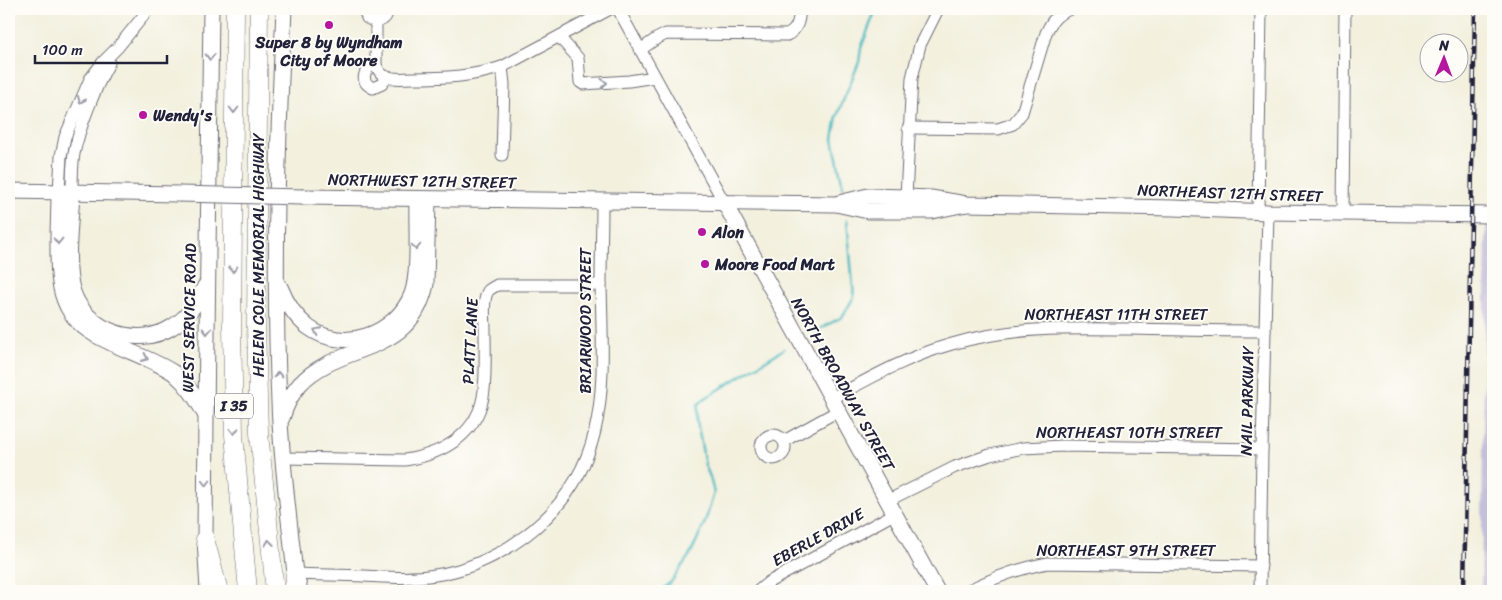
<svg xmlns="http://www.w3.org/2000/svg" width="1502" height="600" font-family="Sriracha,sans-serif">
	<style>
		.industrial { fill: #c5c0da }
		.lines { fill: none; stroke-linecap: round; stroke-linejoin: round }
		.stream { stroke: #49b8c0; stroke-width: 2.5 }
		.minor-casing { stroke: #6b6a74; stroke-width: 13 }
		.major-casing { stroke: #6b6a74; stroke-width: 17 }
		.highway-casing { stroke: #6b6a74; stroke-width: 19 }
		.minor { stroke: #fff; stroke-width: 11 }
		.major { stroke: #fff; stroke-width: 15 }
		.highway { stroke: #fff; stroke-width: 18 }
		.rail-casing { stroke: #22223b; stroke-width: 4.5 }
		.rail { stroke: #fdfcf7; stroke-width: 2.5; stroke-dasharray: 8; stroke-linecap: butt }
		.major-bridge-casing { stroke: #6b6a74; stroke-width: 17; stroke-linecap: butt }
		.major-bridge { stroke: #fff; stroke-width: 15 }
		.oneway { stroke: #9c9ca7 }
		.poi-dot { fill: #b5179e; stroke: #fdfcf7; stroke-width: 2 }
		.labels { text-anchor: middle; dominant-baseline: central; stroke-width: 4; stroke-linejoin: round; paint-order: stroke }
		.shield { fill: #fdfcf7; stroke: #646373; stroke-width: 1 }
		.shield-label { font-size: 15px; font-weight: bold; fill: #22223b }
		.poi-label { font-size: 16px; font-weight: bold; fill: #22223b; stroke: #fdfcf7; text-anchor: start }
		.street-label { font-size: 16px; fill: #22223b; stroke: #fdfcf7 }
	</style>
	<rect width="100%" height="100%" fill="#fdfcf7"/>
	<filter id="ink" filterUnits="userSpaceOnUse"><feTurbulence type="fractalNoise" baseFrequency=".02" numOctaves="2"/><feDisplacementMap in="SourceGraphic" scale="10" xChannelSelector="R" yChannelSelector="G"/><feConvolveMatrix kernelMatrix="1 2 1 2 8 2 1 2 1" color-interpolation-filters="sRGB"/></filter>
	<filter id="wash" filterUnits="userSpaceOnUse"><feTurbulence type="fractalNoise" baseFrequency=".0096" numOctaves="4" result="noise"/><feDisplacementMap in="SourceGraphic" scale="20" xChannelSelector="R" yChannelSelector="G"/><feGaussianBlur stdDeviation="1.12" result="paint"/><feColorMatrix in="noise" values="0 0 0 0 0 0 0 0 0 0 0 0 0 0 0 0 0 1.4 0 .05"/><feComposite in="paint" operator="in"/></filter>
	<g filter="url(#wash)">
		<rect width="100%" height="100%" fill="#f3f0de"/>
		<!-- industrial -->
		<polygon class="industrial" points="1486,226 1493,226 1493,591 1481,591"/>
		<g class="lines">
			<!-- stream -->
			<g class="stream">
				<polyline points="843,187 833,139 837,116 859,62 861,48 876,9"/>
				<polyline points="814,332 842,317 854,297 847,220"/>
				<polyline points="659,591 671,582 691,553 705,522 714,493 710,477 705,465 697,421 698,405 704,399 784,349"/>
			</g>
		</g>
	</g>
	<g filter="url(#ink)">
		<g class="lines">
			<!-- minor casing -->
			<g class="minor-casing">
				<g id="minor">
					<path d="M364,9L367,18C377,24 387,21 388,9"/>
					<polyline points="618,9 725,204"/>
					<path d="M376,22V65C378,70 380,74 385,76C393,80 404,78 413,78C443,78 472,77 502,67L610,9"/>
					<polyline points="559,37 578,58 580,82 583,84 629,81 655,77"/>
					<path d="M640,50L656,39L666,34L787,35C798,30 799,20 800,9"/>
					<path d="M375,62C365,69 358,81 373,88L382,84L386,77"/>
					<polyline points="502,67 504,84 502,155"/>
					<path d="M908,128L998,129L1013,124L1022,113L1046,33C1052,20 1057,14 1070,9"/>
					<polyline points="59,192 61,156 65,137 90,79 103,62 118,47 149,9"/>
					<path d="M72,193C72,180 72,166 74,154C79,128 96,86 109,63"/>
					<polyline points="906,197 912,78 920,45 938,9"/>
					<polyline points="1258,212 1261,9"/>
					<polyline points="1343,214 1345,9"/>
					<path d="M831,399C870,378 909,356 952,344C1010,327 1068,328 1128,329C1174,330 1219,331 1265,331"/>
					<circle cx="773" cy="447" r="12"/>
					<polyline points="784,441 838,411"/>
					<path d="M283,458L405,460C444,454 480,433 484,390C486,370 485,349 485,329C485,318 482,301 488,291C491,288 494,287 497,285H601"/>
					<polyline points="887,501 955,467 990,455 1023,448 1063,446 1262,449"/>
					<path d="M295,574C318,575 341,575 364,576C387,577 412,579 435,575C469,570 498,556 525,536C613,470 603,383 601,285C601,257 602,229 602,202"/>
					<polyline points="758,591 769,582 894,514"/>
					<path d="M967,591C993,578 1019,568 1048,563L1261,566"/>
					<polyline points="1260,591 1262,449 1268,212"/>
				</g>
			</g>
			<!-- major casing -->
			<g class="major-casing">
				<g id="major">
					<path d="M284,9C278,139 273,271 279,402C281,459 289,517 295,574L299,586"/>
					<polyline points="9,191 179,194"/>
					<path d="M59,192C59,209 58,226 58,243C58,279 58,313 94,334C119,349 149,357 174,373C188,385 196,398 205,414"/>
					<path d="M72,193C71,221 64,266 73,292C86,331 138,349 172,327C189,317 197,302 205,286"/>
					<polyline points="303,197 836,204 868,211 932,211 966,204"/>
					<polyline points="839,203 868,196 906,197 931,198 966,204 1174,208 1268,212 1493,215"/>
					<polyline points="725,204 937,591"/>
					<path d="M280,287C286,302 294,316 308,327C344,354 396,334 412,294C420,272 416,223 417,199"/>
					<path d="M282,418C286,405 291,394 300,384C340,341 411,358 426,284L428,199"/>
					<polyline points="208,591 205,539 206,417 211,9"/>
				</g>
			</g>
			<!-- highway casing -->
			<g class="highway-casing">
				<g id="highway">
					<polyline points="235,9 232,326 234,435 248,591"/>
					<polyline points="259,9 256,325 259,433 275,591"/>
					<polyline points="205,539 219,591"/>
					<polyline points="295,591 295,574"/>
				</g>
			</g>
			<!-- minor -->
			<use href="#minor" class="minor"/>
			<!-- major -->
			<use href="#major" class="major"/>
			<!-- highway -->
			<use href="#highway" class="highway"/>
			<!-- rail casing -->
			<g class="rail-casing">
				<polyline id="rail" points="1464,591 1475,9"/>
			</g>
			<!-- rail -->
			<use href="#rail" class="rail"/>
			<!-- major-bridge casing -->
			<g class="major-bridge-casing">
				<polyline id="major-bridge" points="179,194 303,197"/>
			</g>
			<!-- major-bridge -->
			<use href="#major-bridge" class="major-bridge"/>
		</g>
		<!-- one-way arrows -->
		<defs><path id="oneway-chevron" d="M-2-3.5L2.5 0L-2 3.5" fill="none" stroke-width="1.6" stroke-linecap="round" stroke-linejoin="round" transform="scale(1.25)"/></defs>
		<g class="oneway">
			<use href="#oneway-chevron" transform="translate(210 57) rotate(91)"/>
			<use href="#oneway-chevron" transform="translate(604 83) rotate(-2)"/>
			<use href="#oneway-chevron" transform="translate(81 100) rotate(114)"/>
			<use href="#oneway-chevron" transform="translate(234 110) rotate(90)"/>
			<use href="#oneway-chevron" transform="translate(58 241) rotate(91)"/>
			<use href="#oneway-chevron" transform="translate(416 247) rotate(90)"/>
			<use href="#oneway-chevron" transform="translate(233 269) rotate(91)"/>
			<use href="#oneway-chevron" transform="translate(207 331) rotate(91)"/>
			<use href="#oneway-chevron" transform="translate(317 331) rotate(-154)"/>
			<use href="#oneway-chevron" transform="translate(145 358) rotate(25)"/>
			<use href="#oneway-chevron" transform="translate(278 375) rotate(-91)"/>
			<use href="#oneway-chevron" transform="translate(234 431) rotate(88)"/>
			<use href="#oneway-chevron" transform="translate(206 483) rotate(90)"/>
			<use href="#oneway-chevron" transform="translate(269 543) rotate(-96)"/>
		</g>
	</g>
	<!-- markers -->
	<g class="poi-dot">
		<circle cx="329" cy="25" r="5"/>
		<circle cx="143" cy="115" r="5"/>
		<circle cx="702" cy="232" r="5"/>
		<circle cx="705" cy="264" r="5"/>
	</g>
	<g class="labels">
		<!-- shield labels -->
		<rect class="shield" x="215" y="393.5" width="38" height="25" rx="4"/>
		<g class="shield-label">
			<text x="234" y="406">I 35</text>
		</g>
		<!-- poi labels -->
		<g class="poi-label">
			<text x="329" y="42" text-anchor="middle">Super 8 by Wyndham<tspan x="329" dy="18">City of Moore</tspan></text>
			<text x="153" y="115">Wendy's</text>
			<text x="712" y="232">Alon</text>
			<text x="715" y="264">Moore Food Mart</text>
		</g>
		<!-- street labels -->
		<g class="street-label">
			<text transform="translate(422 181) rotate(1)">NORTHWEST 12TH STREET</text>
			<text transform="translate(1230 193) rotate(2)">NORTHEAST 12TH STREET</text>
			<text transform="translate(258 255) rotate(-90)">HELEN COLE MEMORIAL HIGHWAY</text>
			<text x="1116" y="314">NORTHEAST 11TH STREET</text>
			<text transform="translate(189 318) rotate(-89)">WEST SERVICE ROAD</text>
			<text transform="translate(585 321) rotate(-90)">BRIARWOOD STREET</text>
			<text transform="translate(470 341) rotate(-87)">PLATT LANE</text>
			<text transform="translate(843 384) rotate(61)">NORTH BROADWAY STREET</text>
			<text transform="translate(1247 401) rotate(-89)">NAIL PARKWAY</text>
			<text x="1129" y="432">NORTHEAST 10TH STREET</text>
			<text transform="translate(818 537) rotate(-29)">EBERLE DRIVE</text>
			<text x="1126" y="550">NORTHEAST 9TH STREET</text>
		</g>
	</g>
	<!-- margin -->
	<rect width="1502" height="600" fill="none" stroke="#fdfcf7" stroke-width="30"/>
	<!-- north arrow -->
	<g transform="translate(1444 58) rotate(1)"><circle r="24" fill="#fdfcf7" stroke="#a5a5ac"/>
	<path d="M0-4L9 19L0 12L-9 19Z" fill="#b5179e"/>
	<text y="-8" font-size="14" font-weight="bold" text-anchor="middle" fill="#22223b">N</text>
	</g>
	<!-- scale -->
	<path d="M35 55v8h132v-8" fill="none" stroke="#22223b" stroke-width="2.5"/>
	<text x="42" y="55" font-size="15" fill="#22223b" stroke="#fdfcf7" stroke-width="4" paint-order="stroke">100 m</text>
</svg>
